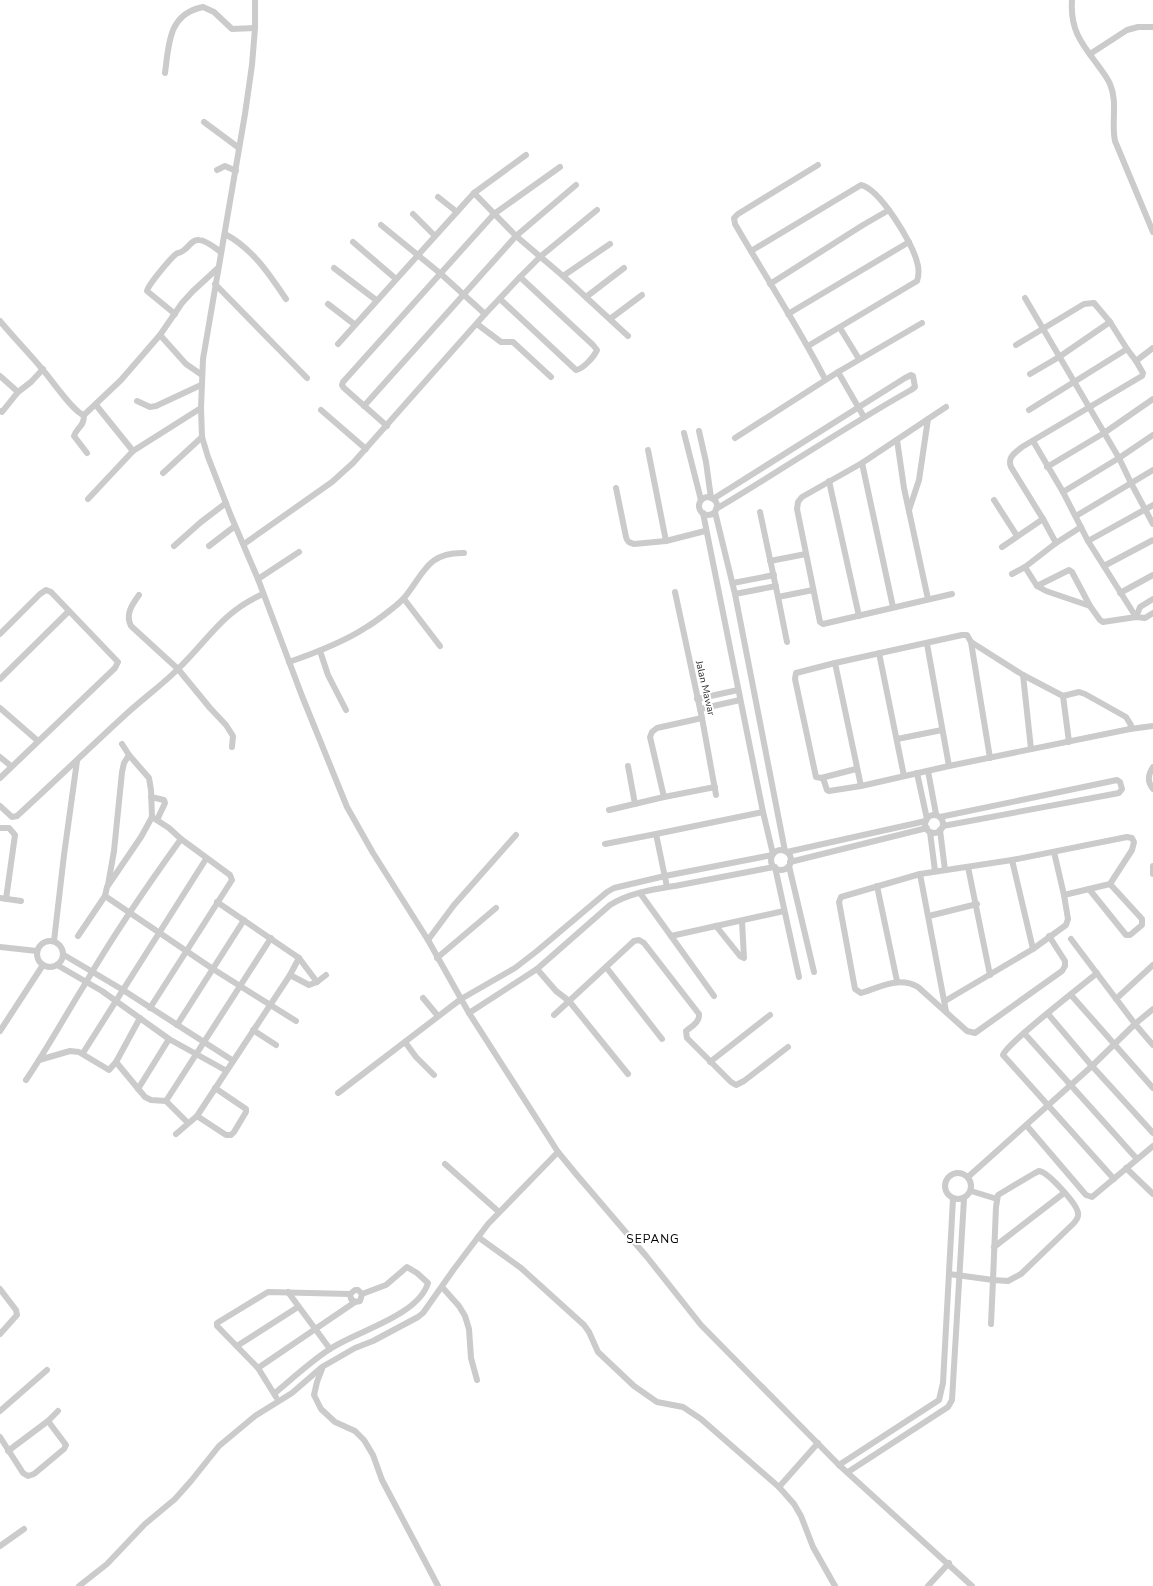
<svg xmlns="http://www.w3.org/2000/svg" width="1153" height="1586" font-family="'Nunito Sans',sans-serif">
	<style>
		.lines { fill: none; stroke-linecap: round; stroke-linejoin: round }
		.street { stroke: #cbcbcb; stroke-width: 6 }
		.labels { text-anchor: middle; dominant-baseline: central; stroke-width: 4; stroke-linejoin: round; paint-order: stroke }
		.street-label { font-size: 10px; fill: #2e2e2e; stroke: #fff }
		.quarter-label { font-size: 12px; letter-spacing: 1px; fill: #000; stroke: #fff }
	</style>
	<rect width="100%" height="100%" fill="#fff"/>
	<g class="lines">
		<!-- street -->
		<g class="street">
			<polyline points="255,0 255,28 252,65 245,114 203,359 201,408 202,437 208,457 231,516 258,579 302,696 347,807 373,853 428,940 469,1013 558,1152 576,1174 647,1257 701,1325 839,1465 972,1586"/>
			<path d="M1072,0C1070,28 1080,42 1097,64C1101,70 1107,77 1110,84C1118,102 1111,123 1115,141L1153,232"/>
			<polyline points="1090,54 1127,30 1138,27 1153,27"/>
			<path d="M165,73C169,44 168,14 203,7L214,12L232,29L255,28"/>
			<polyline points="204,122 239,148"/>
			<path d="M818,165L738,214L734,218L735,224C765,276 798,326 825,379"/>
			<polyline points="217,170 225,166 236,171"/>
			<polyline points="474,193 516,236 563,276 628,336"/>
			<polyline points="438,197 457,212"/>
			<polyline points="413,214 434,235"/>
			<polyline points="381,225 441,274 485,314"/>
			<path d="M225,234C253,249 269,274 286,299"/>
			<polyline points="353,242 396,279"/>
			<path d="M751,251L861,185C880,189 913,244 917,262C919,268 919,275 917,281L808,346"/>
			<polyline points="334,268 376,300"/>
			<polyline points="563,276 610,244"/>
			<polyline points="215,284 307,378"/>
			<polyline points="770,284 863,225 889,210"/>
			<polyline points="586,297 624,268"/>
			<polyline points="1025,298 1119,458 1131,483 1153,524"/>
			<path d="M500,299L576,370C583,369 594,357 597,350L593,345L520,277"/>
			<polyline points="328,304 354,324"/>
			<path d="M175,314L147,291C148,285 170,259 176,254C179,252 181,253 184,250C189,247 192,239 199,240C206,240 215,248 221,252"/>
			<polyline points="788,314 909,242"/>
			<polyline points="610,319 642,295"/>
			<path d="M0,321C14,338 29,353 43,370C51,379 74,413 84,415L121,380L160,335L182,303L193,291L218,268"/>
			<polyline points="477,324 501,342 513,342 551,377"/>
			<polyline points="840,328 859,359"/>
			<polyline points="160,335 186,364 202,375"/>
			<polyline points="338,344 474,193 526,155"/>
			<path d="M1016,345L1084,304L1094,303L1110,322L1127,349L1136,361L1143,373L1142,376L1022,447C1015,453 1007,457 1011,467L1043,519L1056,543"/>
			<polyline points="1136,361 1153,348"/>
			<polyline points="1030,374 1059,357 1110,322"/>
			<polyline points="0,376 18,392"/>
			<polyline points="137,401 150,407 156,406 201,385"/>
			<polyline points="96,405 133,451"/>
			<polyline points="364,406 516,236 576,185"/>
			<polyline points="946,407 862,463 802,497 798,502 797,509 820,622 823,624 952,594"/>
			<polyline points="321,410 366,449"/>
			<polyline points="1029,410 1127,349"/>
			<polyline points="0,411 2,412 18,392 31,382 43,369"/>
			<path d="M84,415C84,427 77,427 74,436L87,453"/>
			<polyline points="864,417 838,372 922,323"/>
			<polyline points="387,426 344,388 342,385 343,382 494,214 560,167"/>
			<polyline points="699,431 706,462 711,498"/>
			<polyline points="684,433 701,500"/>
			<polyline points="735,438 838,372"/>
			<polyline points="897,440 904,488 928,599"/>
			<polyline points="1033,441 1063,492 1088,541 1136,617"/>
			<polyline points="648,450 666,541"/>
			<polyline points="862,463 893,607"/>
			<polyline points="1047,467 1104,433 1153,399"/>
			<polyline points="163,473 202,437"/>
			<polyline points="829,481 859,616"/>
			<path d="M616,488L626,537C627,542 630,543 634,544L666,541L705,531"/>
			<polyline points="1063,492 1119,458 1153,435"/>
			<circle cx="708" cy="506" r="9"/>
			<polyline points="88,499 133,451 201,408"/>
			<path d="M713,499L905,378L911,375L913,376L915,387L911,390C845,427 782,470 716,509"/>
			<polyline points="994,500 1017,536"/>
			<polyline points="909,510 919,480 928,419"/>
			<polyline points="715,512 735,594 785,851"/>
			<polyline points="760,512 778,597"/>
			<polyline points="703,513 763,812 773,854"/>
			<polyline points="1076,516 1153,470"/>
			<polyline points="1088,541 1153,505"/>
			<polyline points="244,544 332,482 353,463 485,314 520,277 541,256 597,210"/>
			<polyline points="174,546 201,522 226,503"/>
			<polyline points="209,546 235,526"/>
			<polyline points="1002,547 1043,519"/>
			<polyline points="770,561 806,554"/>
			<polyline points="1104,566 1153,540"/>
			<polyline points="1025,567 1037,586 1046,591 1090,606 1100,620 1103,622 1136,617 1145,618 1153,613"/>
			<polyline points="1012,574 1025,567 1056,543 1081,527"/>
			<polyline points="258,579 299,552"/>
			<polyline points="733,583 774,575"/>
			<polyline points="1037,586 1069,570 1072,572 1090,606"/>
			<polyline points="675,592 702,718 716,795"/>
			<polyline points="1120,593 1153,575"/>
			<polyline points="735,594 776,586"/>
			<path d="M139,595C132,605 125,614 131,626L178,669L210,708L226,725L233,736L232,747"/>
			<polyline points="404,599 440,646"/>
			<polyline points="1136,617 1140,607 1153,599"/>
			<polyline points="0,634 40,594 46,590 51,592 118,662 115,668 0,778"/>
			<polyline points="787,642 778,597 813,590"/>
			<polyline points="971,642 990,758"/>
			<polyline points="927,644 949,766"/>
			<polyline points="320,651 328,675 346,710"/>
			<polyline points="879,653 904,776"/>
			<path d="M289,662C315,653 342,643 365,628C374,623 398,605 404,598C424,574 427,552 464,553"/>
			<polyline points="835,663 861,786 949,766 1130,729 1153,726"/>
			<polyline points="1023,675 1031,749"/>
			<polyline points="0,679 69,611"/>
			<polyline points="1063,696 1079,692 1085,694 1126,717 1131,725 1130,729"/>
			<polyline points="697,699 738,690"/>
			<polyline points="0,708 38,741"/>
			<polyline points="700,709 740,700"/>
			<polyline points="897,739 942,730"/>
			<polyline points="0,757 11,766"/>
			<polyline points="628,766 635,804"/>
			<path d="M1153,767C1148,775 1147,781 1153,789"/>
			<polyline points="856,769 821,778 816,777 795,679 796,673 835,663 962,635 967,635 971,642 1023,675 1063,696 1069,742"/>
			<polyline points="928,771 936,814"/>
			<polyline points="917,773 927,819"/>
			<polyline points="823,778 827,790 829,791 861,786"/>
			<polyline points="151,797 164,800 165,803 157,820"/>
			<polyline points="664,797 650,737 652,732 657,728 702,718"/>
			<path d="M0,806L12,817L17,816C53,783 87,750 123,717C141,700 161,686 178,669C209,639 222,612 263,594"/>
			<polyline points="609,810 664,797 715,787"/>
			<circle cx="934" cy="824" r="9"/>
			<polyline points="940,817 1117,780 1120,782 1122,789 1119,793 943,826"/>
			<polyline points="0,828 9,828 15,835 6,899"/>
			<polyline points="940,830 945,870"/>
			<polyline points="930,832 935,871"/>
			<polyline points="605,844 656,834"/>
			<circle cx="781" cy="860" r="10"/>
			<polyline points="787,852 926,821"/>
			<polyline points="1012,860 1033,949"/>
			<polyline points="790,862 927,828"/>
			<polyline points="789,866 814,972"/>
			<polyline points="1153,866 1153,874"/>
			<polyline points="775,867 799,977"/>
			<polyline points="968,867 990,975"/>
			<path d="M920,874L841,897L839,902L855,989L861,993C880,987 899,976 918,987L967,1031L975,1033L1062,971L1065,966V961L1049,936"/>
			<polyline points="108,885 114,851 122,772 124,763 129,755"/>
			<polyline points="877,886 897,981"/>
			<polyline points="667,887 656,834 763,812"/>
			<polyline points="1089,889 1126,935 1130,935 1142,925 1142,919 1110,884"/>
			<polyline points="640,893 671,936 784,911"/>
			<polyline points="105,896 213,969 296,1021"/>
			<polyline points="0,898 21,901"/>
			<polyline points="217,902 299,958 317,982"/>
			<polyline points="929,916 977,904"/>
			<polyline points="716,926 740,956 744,958 742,921"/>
			<polyline points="78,936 105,896 107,887 141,837 152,817 151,790 149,778 129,755 122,744"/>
			<polyline points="671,936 714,996"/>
			<polyline points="1071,939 1135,1024 1153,1045"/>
			<polyline points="428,940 454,905 516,835"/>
			<circle cx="50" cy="954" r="13"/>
			<polyline points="54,941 64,855 77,761"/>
			<polyline points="0,947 37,951"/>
			<polyline points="64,955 123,990 232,1060"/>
			<polyline points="437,958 496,908"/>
			<polyline points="57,965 102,991 169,1039 225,1070"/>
			<polyline points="606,967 662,1039"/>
			<polyline points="537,969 556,991 569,1001 628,1074"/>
			<path d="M1097,973C1083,985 1006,1044 1003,1055L1114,1179"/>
			<polyline points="290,975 309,985 317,982 326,975"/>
			<polyline points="1071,995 1153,1088"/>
			<polyline points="423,998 438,1016"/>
			<polyline points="1116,999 1153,965"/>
			<polyline points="945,1001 1033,949 1066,925 1068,919 1064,895"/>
			<polyline points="150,1008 232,880 230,875 181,839 169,828 152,817"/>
			<polyline points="1153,1009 1135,1024 1092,1066 1153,1133"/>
			<polyline points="946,1011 920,874 1012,860 1127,837 1132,838 1134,842 1132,850 1110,884 1064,895 1054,852"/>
			<path d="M469,1013L537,969L610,905C630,892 657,889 680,885C712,879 743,873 774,867"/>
			<path d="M554,1015L634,941L639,940L644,943L699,1014C700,1022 692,1026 686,1031L687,1038L731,1082L736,1085L744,1081L788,1047"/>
			<polyline points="177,1025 244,920"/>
			<polyline points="253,1030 276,1045"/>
			<polyline points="0,1031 43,965"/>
			<polyline points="1024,1033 1137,1159"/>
			<polyline points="405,1042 416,1057 434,1075"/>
			<polyline points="83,1053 206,859"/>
			<polyline points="39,1060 70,1051 79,1052 109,1070 116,1062 140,1018"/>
			<polyline points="116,1062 145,1097 151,1100 166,1101 188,1123"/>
			<polyline points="710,1062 770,1015"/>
			<path d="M26,1080C47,1049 65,1016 85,984C114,934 147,886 181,839"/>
			<polyline points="138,1089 169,1039"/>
			<polyline points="338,1093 461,999 515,968 537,951 607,892 614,888 665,876 772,855"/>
			<polyline points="166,1101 271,938"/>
			<polyline points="197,1116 226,1135 231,1135 234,1132 246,1112 246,1109 215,1088"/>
			<polyline points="1027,1126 1086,1195 1092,1197 1153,1146"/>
			<polyline points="176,1134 197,1116 290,975 299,958"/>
			<polyline points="445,1164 499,1212"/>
			<polyline points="1126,1168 1153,1194"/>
			<path d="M1039,1171C1048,1172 1077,1204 1078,1213C1079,1217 1076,1221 1073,1224L1021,1274L1008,1281L993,1280L996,1207L998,1195L1035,1173Z"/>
			<circle cx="958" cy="1186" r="13"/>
			<polyline points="968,1177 1092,1066 1048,1014"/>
			<polyline points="971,1191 997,1199"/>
			<polyline points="478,1237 521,1268 584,1325 589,1332 598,1352 634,1386 657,1402 683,1407 701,1419 779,1487 794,1504 801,1516 813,1547 835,1586"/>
			<polyline points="994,1247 1064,1193"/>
			<polyline points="949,1274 993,1280 991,1324"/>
			<polyline points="442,1287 459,1306 465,1316 469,1329 471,1358 477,1380"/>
			<polyline points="0,1289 16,1310 17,1315 0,1334"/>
			<polyline points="288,1292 330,1349"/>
			<polyline points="237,1346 298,1307"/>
			<polyline points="258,1368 355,1302 360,1301 362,1294 358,1290 355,1290 350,1294 351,1299 355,1302"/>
			<polyline points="322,1369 317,1382 314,1395 321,1409 335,1422 355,1431 364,1440 373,1455 382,1480 438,1586"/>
			<path d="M275,1393C292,1379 311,1361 330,1349C357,1331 418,1316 428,1283L417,1273L407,1267L386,1285L362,1294"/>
			<polyline points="276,1397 258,1368 219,1328 217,1326 217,1323 268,1292 350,1294"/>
			<polyline points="0,1411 47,1370"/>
			<polyline points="0,1437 23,1473 28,1476 34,1474 64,1449 66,1445 48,1421 58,1411"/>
			<polyline points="8,1451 48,1421"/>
			<polyline points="839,1465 939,1400 943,1383 953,1199"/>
			<polyline points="848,1472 948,1407 952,1400 964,1199"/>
			<polyline points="779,1487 818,1443"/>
			<polyline points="0,1546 24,1529"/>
			<polyline points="79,1586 107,1564 145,1524 175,1499 191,1481 219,1446 255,1416 292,1393 322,1367 355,1348 373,1341 418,1317 423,1313 454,1269 488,1224 558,1152"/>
			<polyline points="928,1586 949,1563"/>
		</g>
	</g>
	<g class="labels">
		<!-- street labels -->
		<g class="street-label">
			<text transform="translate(705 688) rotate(77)">Jalan Mawar</text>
		</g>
		<!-- quarter labels -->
		<g class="quarter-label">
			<text x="653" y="1239">SEPANG</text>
		</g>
	</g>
</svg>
